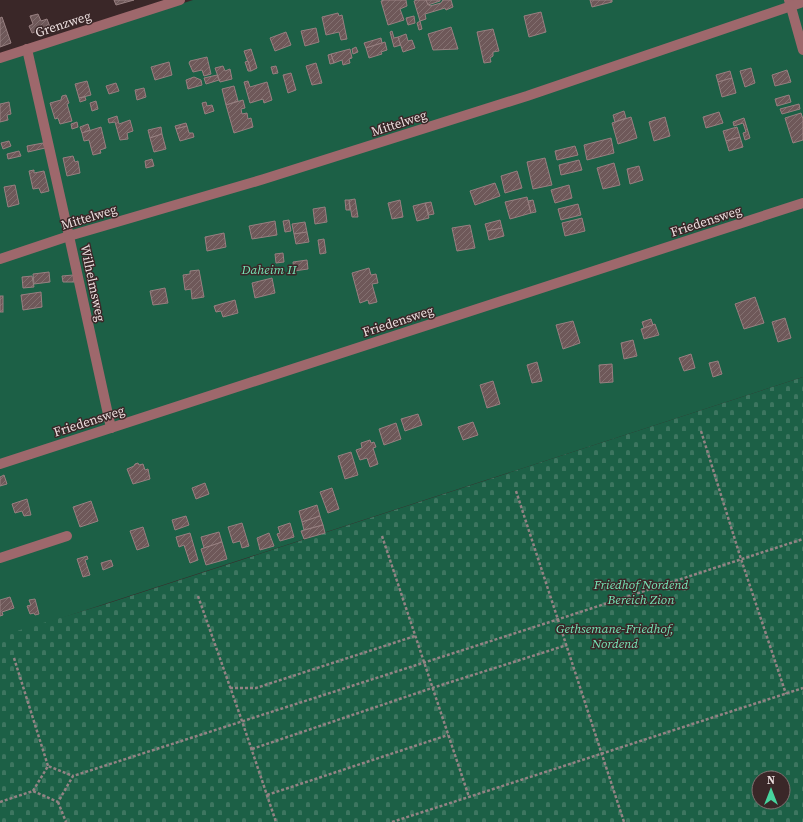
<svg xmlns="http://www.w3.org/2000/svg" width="803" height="822" font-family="'Source Serif 4',serif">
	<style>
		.green { fill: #1c6046 }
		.cemetery { fill: url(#cemetery-stones); fill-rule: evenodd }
		.building { fill: url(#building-hatch); stroke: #988081 }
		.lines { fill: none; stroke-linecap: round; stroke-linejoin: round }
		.path { stroke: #938384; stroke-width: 2.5; stroke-dasharray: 3 2; stroke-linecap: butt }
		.minor { stroke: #9e686c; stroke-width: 10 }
		.labels { text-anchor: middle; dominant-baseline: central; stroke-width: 3; stroke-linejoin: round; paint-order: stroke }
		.street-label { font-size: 13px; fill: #ecdfdf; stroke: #3a2728 }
		.park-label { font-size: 13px; font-style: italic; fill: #76e5b6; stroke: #3a2728 }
	</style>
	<defs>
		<pattern id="cemetery-stones" width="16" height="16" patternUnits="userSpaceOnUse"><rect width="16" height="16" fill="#1c6046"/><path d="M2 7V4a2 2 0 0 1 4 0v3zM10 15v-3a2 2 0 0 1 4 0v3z" fill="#3d7660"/></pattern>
		<pattern id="building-hatch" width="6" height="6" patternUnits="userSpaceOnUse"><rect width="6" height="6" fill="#6e5859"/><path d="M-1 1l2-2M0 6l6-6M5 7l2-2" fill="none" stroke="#837070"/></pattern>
	</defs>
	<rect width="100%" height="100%" fill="#3a2728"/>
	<!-- green -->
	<polygon class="green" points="193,0 803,0 803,377 0,638 0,62"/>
	<!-- cemetery -->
	<path class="cemetery" d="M803,377V822H0V636L106,604ZM759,778H783V802H759Z"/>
	<!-- building -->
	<g class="building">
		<polygon points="114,0 134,0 116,5"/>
		<polygon points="384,0 406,0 407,6 400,9 404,20 388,25 381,1"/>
		<polygon points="417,0 426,0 430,6 441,3 443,0 451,0 453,7 446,10 445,8 425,14 426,19 420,21 414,1"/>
		<polygon points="426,0 440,0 440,1 428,5"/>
		<polygon points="590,0 612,0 612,2 592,7"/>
		<polygon points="541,12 546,32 529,37 524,16"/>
		<polygon points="338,13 339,16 342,15 347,39 341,40 339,32 326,35 322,17"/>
		<polygon points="38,14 41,21 47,19 50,27 32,33 29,26 33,24 30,16"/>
		<polygon points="414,16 415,23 408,25 406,18"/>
		<polygon points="2,17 11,43 0,47 0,18"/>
		<polygon points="420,21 422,29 419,30 417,23"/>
		<polygon points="451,27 458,49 433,50 428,34"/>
		<polygon points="316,28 319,42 305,46 301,31"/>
		<polygon points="493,29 499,51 493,52 493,56 490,58 491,62 484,63 477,32"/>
		<polygon points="392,31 394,38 398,37 401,45 394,47 390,32"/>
		<polygon points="286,32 291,45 275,51 270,38"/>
		<polygon points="406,34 408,41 412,40 415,48 403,52 398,37"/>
		<polygon points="381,38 382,43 366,48 364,43"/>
		<polygon points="385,42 387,50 381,52 382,54 369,58 366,48"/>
		<polygon points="356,47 358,52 353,54 352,49"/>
		<polygon points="251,49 257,68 251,71 244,51"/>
		<polygon points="350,49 352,58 349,59 350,63 343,65 342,60 334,63 331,54"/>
		<polygon points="331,54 334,63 330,64 328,55"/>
		<polygon points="207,57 211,74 204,76 202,70 193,72 189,63 190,61"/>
		<polygon points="248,61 251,71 248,71 245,62"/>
		<polygon points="169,62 172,75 155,80 151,67"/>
		<polygon points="316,63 322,83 312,85 306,66"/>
		<polygon points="223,66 225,71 230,69 232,79 220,82 215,68"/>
		<polygon points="276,66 278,73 273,74 271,67"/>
		<polygon points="751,68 755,83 745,87 740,71"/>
		<polygon points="787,70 791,82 775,86 772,75"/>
		<polygon points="730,71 732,78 718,82 716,75"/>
		<polygon points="291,73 296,90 288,93 283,75"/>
		<polygon points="217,75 219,80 206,84 204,78"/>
		<polygon points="194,77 201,80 202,85 188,89 186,80"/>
		<polygon points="732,78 736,93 722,97 718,82"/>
		<polygon points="87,81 91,95 79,98 75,84"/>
		<polygon points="248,81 250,87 267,82 272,100 264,103 263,99 250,103 244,82"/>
		<polygon points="116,83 119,91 109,94 106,86"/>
		<polygon points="234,86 238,101 226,105 222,89"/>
		<polygon points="144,88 146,97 137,100 135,90"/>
		<polygon points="66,95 69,103 67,104 72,121 60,124 58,118 55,119 50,103 61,100 62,96"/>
		<polygon points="789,95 791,102 777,106 775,99"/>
		<polygon points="85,97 86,100 80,102 79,98"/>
		<polygon points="243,100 245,108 241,109 242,114 247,113 248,119 251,118 253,127 234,133 226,105"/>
		<polygon points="96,101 98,109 92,111 90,103"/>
		<polygon points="9,102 11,114 7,115 8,120 0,122 0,104"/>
		<polygon points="206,102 207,106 212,105 214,111 205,114 202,103"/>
		<polygon points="799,104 800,109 782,114 780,109"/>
		<polygon points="624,111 626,118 615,122 613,115"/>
		<polygon points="719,112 723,123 706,128 703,117"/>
		<polygon points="801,113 803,119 803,140 793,143 785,118"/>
		<polygon points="117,116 119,124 130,120 133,131 127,133 128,139 120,140 115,122 109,123 108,119"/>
		<polygon points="631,117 637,138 618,144 612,123"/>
		<polygon points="665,117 670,136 654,141 649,122"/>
		<polygon points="744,118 750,138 745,140 743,133 746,132 743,123 734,126 733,122"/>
		<polygon points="77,122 78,127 72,129 71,124"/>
		<polygon points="186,123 187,126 176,129 175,126"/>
		<polygon points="88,124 90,130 82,133 80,127"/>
		<polygon points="187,126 189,133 193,133 194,137 180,141 176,129"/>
		<polygon points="101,127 106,148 100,150 101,153 93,155 89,140 84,141 82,133"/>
		<polygon points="161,127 162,134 150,138 148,130"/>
		<polygon points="737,127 740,137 726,141 723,131"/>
		<polygon points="162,134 166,149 154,152 150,138"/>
		<polygon points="740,137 743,147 729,151 726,141"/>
		<polygon points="611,138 614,153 587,160 584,145"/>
		<polygon points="9,141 11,146 3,149 1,143"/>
		<polygon points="43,143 45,148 28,152 27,146"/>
		<polygon points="575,146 578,155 557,160 555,151"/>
		<polygon points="19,151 21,156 8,159 7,154"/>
		<polygon points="73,156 75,162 78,161 80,173 67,176 63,158"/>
		<polygon points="545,158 552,185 533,189 527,162"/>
		<polygon points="152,159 154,166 146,168 145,161"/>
		<polygon points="579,160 582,170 561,175 559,165"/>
		<polygon points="614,163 620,185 603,189 597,168"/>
		<polygon points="639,166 643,180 630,184 627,169"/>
		<polygon points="34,170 34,173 44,171 49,191 41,193 39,188 33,189 29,171"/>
		<polygon points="517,171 522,188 505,193 501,176"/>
		<polygon points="495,183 500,196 475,205 470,191"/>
		<polygon points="15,185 19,204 8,207 4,187"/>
		<polygon points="569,185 572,198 555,203 551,190"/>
		<polygon points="527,197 531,213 510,219 505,202"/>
		<polygon points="355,199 358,217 352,217 349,200"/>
		<polygon points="345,200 349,200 350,210 346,210"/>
		<polygon points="400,200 403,217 392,219 388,203"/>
		<polygon points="533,200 536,212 531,213 528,201"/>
		<polygon points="431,202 434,214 429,215 425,203"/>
		<polygon points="425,203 429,218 417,221 413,206"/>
		<polygon points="578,204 581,215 561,220 558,209"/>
		<polygon points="325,207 327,222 315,224 313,209"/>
		<polygon points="582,218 585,231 565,236 562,223"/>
		<polygon points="289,220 291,231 285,232 283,221"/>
		<polygon points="500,220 502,228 487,231 485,224"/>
		<polygon points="275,221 277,235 252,239 249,226"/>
		<polygon points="305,222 307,232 294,234 292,224"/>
		<polygon points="470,225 475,248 457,251 452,228"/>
		<polygon points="502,228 504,236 489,240 487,231"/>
		<polygon points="307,232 309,242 296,244 294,234"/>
		<polygon points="224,233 226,247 207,251 205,237"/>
		<polygon points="324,239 326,253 320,254 318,240"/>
		<polygon points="283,253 284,262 276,263 275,254"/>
		<polygon points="307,260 308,269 294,271 293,262"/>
		<polygon points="369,268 371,275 376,274 378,283 372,284 377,302 369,304 368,300 360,303 352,273"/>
		<polygon points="199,270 204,297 192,299 191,289 185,290 183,275 190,274 190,271"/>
		<polygon points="49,272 50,282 34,284 33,274"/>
		<polygon points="73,275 74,282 63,282 62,276"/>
		<polygon points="32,276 34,287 23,288 22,277"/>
		<polygon points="272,278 275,293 255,298 252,283"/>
		<polygon points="165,288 168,303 153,305 150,291"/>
		<polygon points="41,292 42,307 23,310 21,295"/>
		<rect x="0" y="296" width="3" height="16"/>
		<polygon points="755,297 764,323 744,329 735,304"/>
		<polygon points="235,300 238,313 223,317 221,311 216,312 214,306"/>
		<polygon points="785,318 791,338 778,342 772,322"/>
		<polygon points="651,319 653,325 644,328 642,322"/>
		<polygon points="573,321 580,343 563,349 556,325"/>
		<polygon points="655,324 659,335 644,339 641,329"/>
		<polygon points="633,340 637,356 624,359 621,343"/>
		<polygon points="691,354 695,368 684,371 679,358"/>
		<polygon points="718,361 722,374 713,377 709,363"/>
		<polygon points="537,362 542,381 532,383 527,365"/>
		<polygon points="612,364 613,382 600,383 599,365"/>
		<polygon points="493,381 500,404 487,408 480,385"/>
		<polygon points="418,414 422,425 405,431 401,419"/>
		<polygon points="473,422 478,435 463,440 458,427"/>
		<polygon points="396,423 401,439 384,445 379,429"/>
		<polygon points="370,440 371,443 374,442 376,447 373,448 378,464 370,467 367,458 360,460 356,450 362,448 361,443"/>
		<polygon points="351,452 358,475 345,479 338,456"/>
		<polygon points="138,463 139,465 143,464 145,470 148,469 150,479 133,484 127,469 134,466 135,464"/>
		<polygon points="4,475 7,484 0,486 0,477"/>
		<polygon points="205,483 209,494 196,499 192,488"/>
		<polygon points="332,488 339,509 328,513 320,492"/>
		<polygon points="27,499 31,515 24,516 22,511 15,513 12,504"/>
		<polygon points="91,501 98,521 80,527 73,507"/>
		<polygon points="317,505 320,516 302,522 299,511"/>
		<polygon points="186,516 189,525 175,530 172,520"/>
		<polygon points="320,516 323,525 304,530 302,522"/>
		<polygon points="242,523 249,546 242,548 240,541 233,543 228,527"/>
		<polygon points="290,523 294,537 280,541 277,534 280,533 278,527"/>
		<polygon points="323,525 325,533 304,539 301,531"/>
		<polygon points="143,527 149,546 137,550 130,531"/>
		<polygon points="219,532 222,542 204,548 201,537"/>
		<polygon points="190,533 198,560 190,563 184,545 179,547 176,537"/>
		<polygon points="269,533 274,546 260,550 257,538"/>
		<polygon points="222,542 227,559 206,565 201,549"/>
		<polygon points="87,556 88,559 85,560 90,575 83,577 77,559"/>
		<polygon points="111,560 113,566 103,570 101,563"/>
		<polygon points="10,597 14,608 2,612 3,615 0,616 0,600"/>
		<polygon points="35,599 39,614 35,615 34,613 30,614 27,606 31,605 29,600"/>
	</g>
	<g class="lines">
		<!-- path -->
		<g class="path">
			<polyline points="701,431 741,559 786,694"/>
			<polyline points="516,491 624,822"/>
			<polyline points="382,536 469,797"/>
			<polyline points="198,596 242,721 276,822"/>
			<polyline points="14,658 48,766"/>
			<polyline points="230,688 256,688 415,636"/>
			<polyline points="252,749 432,688 567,645"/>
			<polyline points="33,791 48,766 73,776"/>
			<polyline points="267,795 448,735"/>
			<polyline points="0,802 33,791 58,802 73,776 559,619 803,539"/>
			<polyline points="58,802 66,822"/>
			<polyline points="392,822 803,688"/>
		</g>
		<!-- minor -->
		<g class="minor">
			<polyline points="789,0 803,50"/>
			<polyline points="27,49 69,236 111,428"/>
			<polyline points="0,58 180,0"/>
			<polyline points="0,259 69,236 264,179 527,96 803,2"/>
			<polyline points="0,464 803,203"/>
			<polyline points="0,558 67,536"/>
		</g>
	</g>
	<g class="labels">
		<!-- street labels -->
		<g class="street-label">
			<text transform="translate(63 24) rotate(-18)">Grenzweg</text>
			<text transform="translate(399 123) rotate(-18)">Mittelweg</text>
			<text transform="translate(89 217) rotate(-17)">Mittelweg</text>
			<text transform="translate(706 221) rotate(-18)">Friedensweg</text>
			<text transform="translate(93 283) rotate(78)">Wilhelmsweg</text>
			<text transform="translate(398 321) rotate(-18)">Friedensweg</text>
			<text transform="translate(89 421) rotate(-18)">Friedensweg</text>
		</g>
		<!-- park labels -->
		<g class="park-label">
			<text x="269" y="269">Daheim II</text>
			<text x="641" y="584">Friedhof Nordend<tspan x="641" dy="15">Bereich Zion</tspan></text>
			<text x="615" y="628">Gethsemane-Friedhof,<tspan x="615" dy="15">Nordend</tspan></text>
		</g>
	</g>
	<!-- north arrow -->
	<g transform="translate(771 790)"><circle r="19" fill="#3a2728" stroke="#817171"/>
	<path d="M0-3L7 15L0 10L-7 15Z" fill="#47d49e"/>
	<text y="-6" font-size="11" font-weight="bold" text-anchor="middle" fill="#ecdfdf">N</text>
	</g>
</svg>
